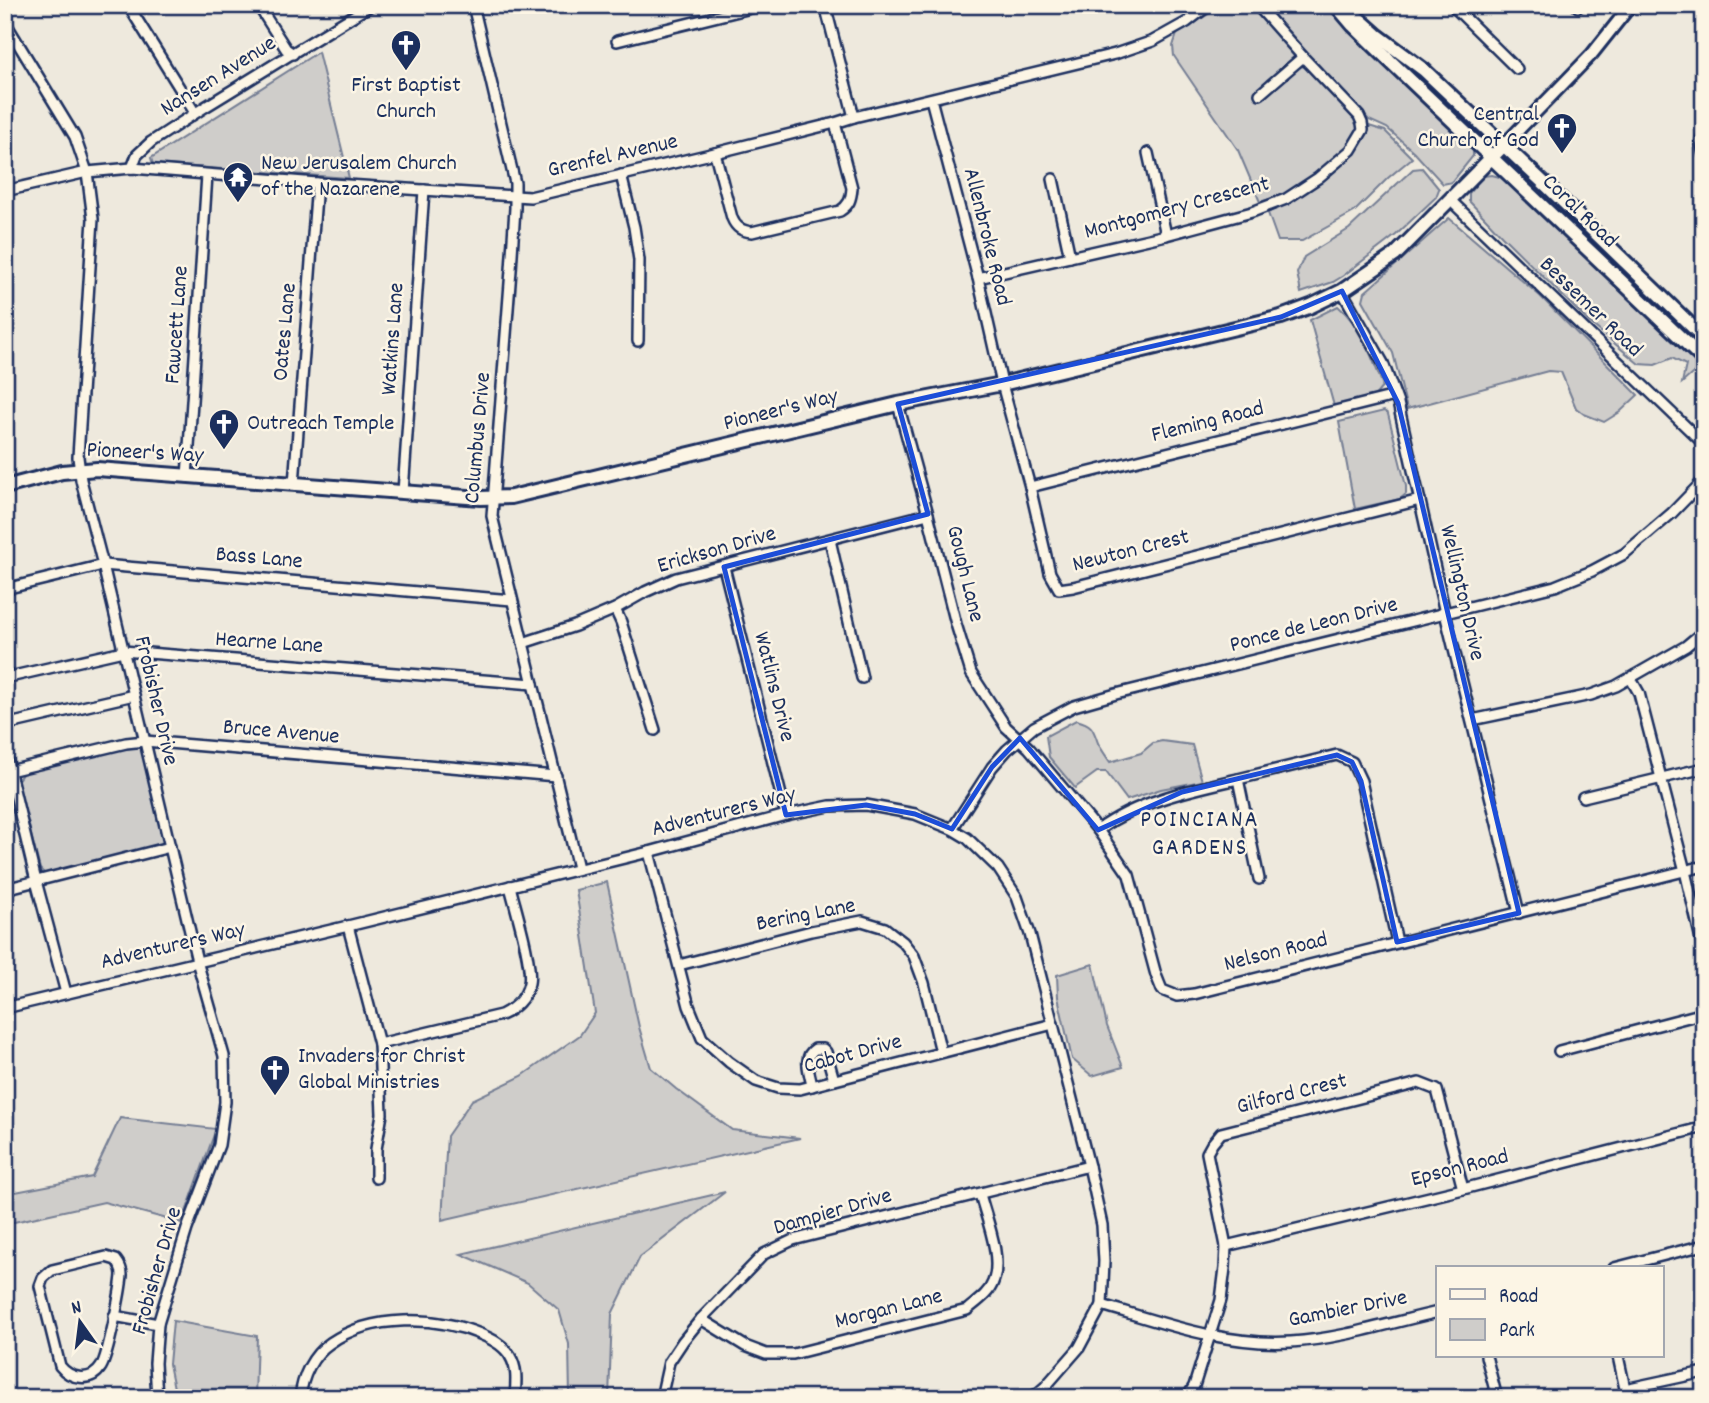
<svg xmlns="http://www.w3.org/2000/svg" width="1709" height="1403" font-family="Dekko,sans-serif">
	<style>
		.green { fill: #cfcdca; stroke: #757e94; stroke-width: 2 }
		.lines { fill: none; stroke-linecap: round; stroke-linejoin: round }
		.minor-casing { stroke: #1b2f5e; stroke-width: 14 }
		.tertiary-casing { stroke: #1b2f5e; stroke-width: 16 }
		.secondary-casing { stroke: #1b2f5e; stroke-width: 18 }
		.minor { stroke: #fcf5e5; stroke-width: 9 }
		.tertiary { stroke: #fcf5e5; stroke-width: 10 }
		.secondary { stroke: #fcf5e5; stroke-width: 12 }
		.marked { fill: none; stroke: #1d4ed8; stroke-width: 5; stroke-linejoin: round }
		.labels { text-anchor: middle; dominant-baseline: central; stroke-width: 5; stroke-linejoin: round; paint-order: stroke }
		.street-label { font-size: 23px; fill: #1b2f5e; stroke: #fcf5e5 }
		.poi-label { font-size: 23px; fill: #1b2f5e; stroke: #fcf5e5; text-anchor: start }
		.neighbourhood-label { font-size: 24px; letter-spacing: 2px; fill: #1b2f5e; stroke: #fcf5e5 }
	</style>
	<rect width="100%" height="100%" fill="#eee9dd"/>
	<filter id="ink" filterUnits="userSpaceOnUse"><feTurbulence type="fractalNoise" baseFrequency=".0143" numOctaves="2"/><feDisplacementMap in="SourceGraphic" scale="14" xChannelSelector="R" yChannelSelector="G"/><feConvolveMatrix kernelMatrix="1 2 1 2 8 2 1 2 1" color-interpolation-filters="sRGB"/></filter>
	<g filter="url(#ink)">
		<!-- green -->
		<g class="green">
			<polygon points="1223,5 1253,5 1294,52 1294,59 1261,88 1258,97 1262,98 1277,82 1298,66 1309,67 1357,116 1360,127 1348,149 1289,193 1260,202 1238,150 1174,56 1173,46 1177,34"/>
			<polygon points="1262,5 1331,5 1466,139 1473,150 1473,156 1452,182 1443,184 1414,152 1387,128 1369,120"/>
			<polygon points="318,52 349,178 153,164 151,158"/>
			<path d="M1369,126L1385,131L1412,158L1388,178L1354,212L1302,241H1278L1268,213C1284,203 1302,195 1317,185C1333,174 1362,144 1369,126Z"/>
			<polygon points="1422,168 1439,189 1436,197 1396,235 1343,276 1333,282 1301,293 1297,273 1304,257 1349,229 1413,169"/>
			<polygon points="1492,175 1503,178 1698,359 1700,367 1682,383 1686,365 1672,358 1655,365 1639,364 1589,322 1502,236 1469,201 1469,193 1483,176"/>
			<polygon points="1449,218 1540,296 1638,395 1620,412 1604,422 1584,414 1576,408 1561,372 1548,371 1407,409 1393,353 1363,300 1365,292"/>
			<path d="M1338,306C1362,327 1372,357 1383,386L1374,397L1334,406L1310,320Z"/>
			<polygon points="1384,411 1388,414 1406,486 1406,494 1400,499 1355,509 1339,422"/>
			<path d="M1076,720C1092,724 1093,728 1098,743C1101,749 1106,756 1110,762L1141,753L1153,743L1162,741L1192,745L1202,781L1161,789L1127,800L1106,772H1097L1075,788L1049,757L1046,736Z"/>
			<polygon points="131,747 138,747 143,751 165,840 160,847 49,873 44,873 40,869 17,781 23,773"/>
			<polygon points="607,882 639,1027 651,1068 676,1089 732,1130 800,1138 442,1220 447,1136 472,1100 522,1076 580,1035 595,1013 576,890"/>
			<polygon points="1093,964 1107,1026 1123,1067 1092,1076 1072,1059 1058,997 1057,975"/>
			<polygon points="120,1118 216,1129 182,1223 104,1202 5,1224 5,1194 92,1177"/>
			<polygon points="725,1192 640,1257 612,1314 609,1398 570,1398 569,1344 559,1310 528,1283 461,1254"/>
			<polygon points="173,1321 257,1336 255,1398 176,1398 169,1364"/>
		</g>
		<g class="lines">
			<!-- minor casing -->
			<g class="minor-casing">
				<g id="minor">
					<polyline points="128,5 195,113"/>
					<polyline points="258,5 286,49 293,54"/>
					<polyline points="473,5 515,183 515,208 511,270 492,516 578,868"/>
					<polyline points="825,5 854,117"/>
					<polyline points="1452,5 1517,69"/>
					<polyline points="1576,5 1578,7"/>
					<polyline points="5,22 75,137 87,172 93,219 78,457 81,480 103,565 170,847 197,961 224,1056 225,1102 219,1145 187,1229 158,1324 155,1363 157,1398"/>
					<polyline points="617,41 763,5"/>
					<polyline points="1260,94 1303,57"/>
					<polyline points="931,99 978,278 1002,384 1030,487 1050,573 1059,589 1073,587 1420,500"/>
					<polyline points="1704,132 1701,141 1704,155"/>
					<path d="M715,153L732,218C736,228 742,231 752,232L840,211C849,205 851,200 852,188L835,123"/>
					<polyline points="1148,153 1166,235"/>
					<polyline points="132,168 137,155 151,142 205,107 371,5"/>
					<polyline points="621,175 634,227 639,260 638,341"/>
					<polyline points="1053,179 1070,257"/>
					<polyline points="5,191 87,172 132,168 317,183 530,197 715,153 835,123 854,117 1115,54 1153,41 1187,22 1209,5"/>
					<polyline points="1449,199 1704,444"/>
					<polyline points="978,278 1166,235 1252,212 1286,199 1318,178 1351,150 1363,130 1362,123 1359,116 1303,57 1257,5"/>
					<polyline points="1342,291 1383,363 1398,403 1445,613 1519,913"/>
					<polyline points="898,404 928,514 956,624 971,673 1006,727 1029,748 1098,830 1129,875 1156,975 1162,990 1177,996 1194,994 1704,866"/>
					<polyline points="187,477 207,175"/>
					<polyline points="294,484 317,183"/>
					<polyline points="1030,487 1395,396"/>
					<polyline points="403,492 424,190"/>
					<polyline points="830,540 862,678"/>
					<polyline points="724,567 786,815"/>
					<polyline points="5,589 103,565 512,600"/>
					<polyline points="615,609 621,622 655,730"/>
					<polyline points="523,643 575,626 615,609 645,592 676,578 928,514"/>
					<polyline points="5,678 123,651 533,684"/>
					<polyline points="1631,679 1639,693 1685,871 1704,952"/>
					<polyline points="1472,720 1591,695 1616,686 1686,646 1704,631"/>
					<polyline points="5,725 134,695"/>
					<polyline points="5,752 36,881 66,993"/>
					<polyline points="5,772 126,743 145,741 556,776"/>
					<polyline points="1238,779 1259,879"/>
					<polyline points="1583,797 1704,768"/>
					<polyline points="952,829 992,767 1007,750 1034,727 1074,706 1116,694 1555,586 1592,571 1624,554 1672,513 1704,480"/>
					<path d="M1098,830C1138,801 1190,790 1238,779C1271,771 1304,763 1337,755L1352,762L1361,781L1397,942"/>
					<polyline points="649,852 689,1006 702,1038 729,1062 756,1081 778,1088 800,1089 1053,1024"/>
					<polyline points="5,889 170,847"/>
					<polyline points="348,926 379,1044 382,1114 376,1149 376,1178"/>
					<polyline points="679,965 811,931 862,921 885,928 903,942 914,956 924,983 941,1052"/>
					<polyline points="5,1008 348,926 649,852 786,815 830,806 866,805 915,814 952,829 967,838 998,868 1017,897 1030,934 1089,1166 1102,1225 1104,1261 1102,1305 1079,1348 1045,1387 1032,1398"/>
					<path d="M379,1044L501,1015C514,1009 526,998 529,983C533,964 515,907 510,886"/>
					<polyline points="1559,1051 1704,1013"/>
					<path d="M812,1086C810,1073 802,1057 815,1049H823L826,1052L834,1080"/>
					<polyline points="1226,1246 1463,1189 1704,1127"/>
					<path d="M106,1257L116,1260C120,1265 122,1269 122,1275C121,1290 108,1356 101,1367C91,1383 70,1379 60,1366L40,1286L43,1278L52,1270Z"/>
					<polyline points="1614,1268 1704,1245"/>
					<path d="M1102,1305C1163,1323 1226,1346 1291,1342C1340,1339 1390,1323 1438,1312"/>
					<polyline points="114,1316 158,1324"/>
					<path d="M701,1319L745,1346L766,1354H793L967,1310C976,1302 989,1294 993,1282C1003,1258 986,1218 980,1194"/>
					<polyline points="1486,1356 1497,1398"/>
					<polyline points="1618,1356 1627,1398"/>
					<polyline points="1625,1389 1704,1372"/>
					<path d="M300,1398C302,1377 312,1355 330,1343C371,1314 436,1316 480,1334C492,1339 504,1345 510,1356C518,1369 516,1383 515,1398"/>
					<polyline points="661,1398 669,1362 683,1341 701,1319 764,1254 793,1240 1089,1166"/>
					<polyline points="1187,1398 1194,1386 1221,1300 1225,1268 1226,1246 1207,1153 1212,1144 1221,1133 1419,1083 1437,1090 1463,1189"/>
				</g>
			</g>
			<!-- tertiary casing -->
			<g class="tertiary-casing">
				<polyline id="tertiary" points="1503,146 1592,54 1631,5"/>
			</g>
			<!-- secondary casing -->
			<g class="secondary-casing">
				<g id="secondary">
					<polyline points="1336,5 1353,25 1390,61 1704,360"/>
					<polyline points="1349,10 1377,35 1424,70 1548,187 1704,338"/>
					<polyline points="5,487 62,472 97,469 481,498 511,497 898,404 1002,384 1281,317 1311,306 1342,291 1395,255 1503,146"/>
				</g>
			</g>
			<!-- minor -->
			<use href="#minor" class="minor"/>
			<!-- tertiary -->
			<use href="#tertiary" class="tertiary"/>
			<!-- secondary -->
			<use href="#secondary" class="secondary"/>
		</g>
	</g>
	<!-- marked area -->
	<path class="marked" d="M1342,291L1398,403L1519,913L1397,942L1361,781L1352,762L1337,755L1182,792L1098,830L1020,738L992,767L952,829L915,814L866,805L786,815L724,567L928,514L898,404L1281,317Z"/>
	<!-- icons -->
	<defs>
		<g id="church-pin" transform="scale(1.575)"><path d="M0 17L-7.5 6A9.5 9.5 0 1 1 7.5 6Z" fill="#1b2f5e" stroke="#fcf5e5"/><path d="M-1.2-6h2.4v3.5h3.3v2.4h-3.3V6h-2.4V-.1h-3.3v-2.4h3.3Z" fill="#fff"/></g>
		<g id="temple-pin" transform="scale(1.575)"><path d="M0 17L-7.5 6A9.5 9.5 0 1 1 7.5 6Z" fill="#1b2f5e" stroke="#fcf5e5"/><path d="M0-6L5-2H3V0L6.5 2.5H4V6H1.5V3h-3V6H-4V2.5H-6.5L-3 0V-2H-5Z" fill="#fff"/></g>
	</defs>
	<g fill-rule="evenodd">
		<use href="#church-pin" x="406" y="45"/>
		<use href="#church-pin" x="1562" y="128"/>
		<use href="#temple-pin" x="238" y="177"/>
		<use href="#church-pin" x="224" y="424"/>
		<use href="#church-pin" x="275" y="1070"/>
	</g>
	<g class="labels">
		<!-- street labels -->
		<g class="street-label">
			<text transform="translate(219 77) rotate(-32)">Nansen Avenue</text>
			<text transform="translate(613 157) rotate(-13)">Grenfel Avenue</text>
			<text transform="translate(1177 209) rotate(-15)">Montgomery Crescent</text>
			<text transform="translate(1579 212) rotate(44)">Coral Road</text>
			<text transform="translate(986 237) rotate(76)">Allenbroke Road</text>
			<text transform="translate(1590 308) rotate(44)">Bessemer Road</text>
			<text transform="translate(178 325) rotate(-86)">Fawcett Lane</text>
			<text transform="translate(286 332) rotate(-85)">Oates Lane</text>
			<text transform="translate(394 339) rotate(-86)">Watkins Lane</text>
			<text transform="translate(781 411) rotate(-14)">Pioneer's Way</text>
			<text transform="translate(1208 423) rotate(-14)">Fleming Road</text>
			<text transform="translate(479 438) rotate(-85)">Columbus Drive</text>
			<text transform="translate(145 454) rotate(3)">Pioneer's Way</text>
			<text transform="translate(717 551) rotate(-16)">Erickson Drive</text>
			<text transform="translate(1131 552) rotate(-14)">Newton Crest</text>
			<text transform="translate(259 559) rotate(5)">Bass Lane</text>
			<text transform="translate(964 574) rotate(76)">Gough Lane</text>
			<text transform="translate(1461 593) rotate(77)">Wellington Drive</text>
			<text transform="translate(1314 626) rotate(-14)">Ponce de Leon Drive</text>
			<text transform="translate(269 644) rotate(4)">Hearne Lane</text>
			<text transform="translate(773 687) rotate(76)">Watlins Drive</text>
			<text transform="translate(155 701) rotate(77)">Frobisher Drive</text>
			<text transform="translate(281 733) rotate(5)">Bruce Avenue</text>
			<text transform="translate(724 813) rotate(-14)">Adventurers Way</text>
			<text transform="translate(806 916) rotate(-11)">Bering Lane</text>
			<text transform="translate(173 947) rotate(-13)">Adventurers Way</text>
			<text transform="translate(1276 953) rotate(-14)">Nelson Road</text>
			<text transform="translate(853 1055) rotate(-15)">Cabot Drive</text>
			<text transform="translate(1292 1095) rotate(-14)">Gilford Crest</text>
			<text transform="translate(1460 1169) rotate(-14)">Epson Road</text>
			<text transform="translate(833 1213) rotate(-16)">Dampier Drive</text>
			<text transform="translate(158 1271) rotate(-74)">Frobisher Drive</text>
			<text transform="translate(889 1310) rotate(-14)">Morgan Lane</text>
			<text transform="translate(1348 1310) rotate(-11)">Gambier Drive</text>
		</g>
		<!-- poi labels -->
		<g class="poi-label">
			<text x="406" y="86" text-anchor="middle">First Baptist<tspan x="406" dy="26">Church</tspan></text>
			<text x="1539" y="115" text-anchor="end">Central<tspan x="1539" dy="26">Church of God</tspan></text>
			<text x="261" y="164">New Jerusalem Church<tspan x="261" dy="26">of the Nazarene</tspan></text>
			<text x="247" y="424">Outreach Temple</text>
			<text x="298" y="1057">Invaders for Christ<tspan x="298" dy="26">Global Ministries</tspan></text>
		</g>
		<!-- neighbourhood labels -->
		<g class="neighbourhood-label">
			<text x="1200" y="821">POINCIANA<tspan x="1200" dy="28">GARDENS</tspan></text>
		</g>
	</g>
	<!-- margin -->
	<rect width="1709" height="1403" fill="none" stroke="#fcf5e5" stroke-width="28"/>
	<rect x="14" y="14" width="1681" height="1375" fill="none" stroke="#1b2f5e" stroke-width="2.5" filter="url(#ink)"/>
	<!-- legend -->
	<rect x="1436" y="1266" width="228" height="91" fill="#fcf5e5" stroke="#a2a6af" stroke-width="2"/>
	<rect x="1450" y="1289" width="35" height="10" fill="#fcf5e5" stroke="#a2a6af" stroke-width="2"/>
	<text x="1499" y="1302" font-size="21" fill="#1b2f5e">Road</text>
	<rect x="1450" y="1319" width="35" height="21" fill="#cfcdca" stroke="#a2a6af" stroke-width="2"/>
	<text x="1499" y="1336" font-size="21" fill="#1b2f5e">Park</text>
	<!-- north arrow -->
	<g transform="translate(80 1322) rotate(346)" stroke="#fcf5e5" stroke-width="5" paint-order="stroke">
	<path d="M0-5L12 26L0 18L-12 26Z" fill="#1b2f5e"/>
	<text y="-10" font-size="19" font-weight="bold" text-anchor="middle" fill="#1b2f5e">N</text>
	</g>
</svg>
